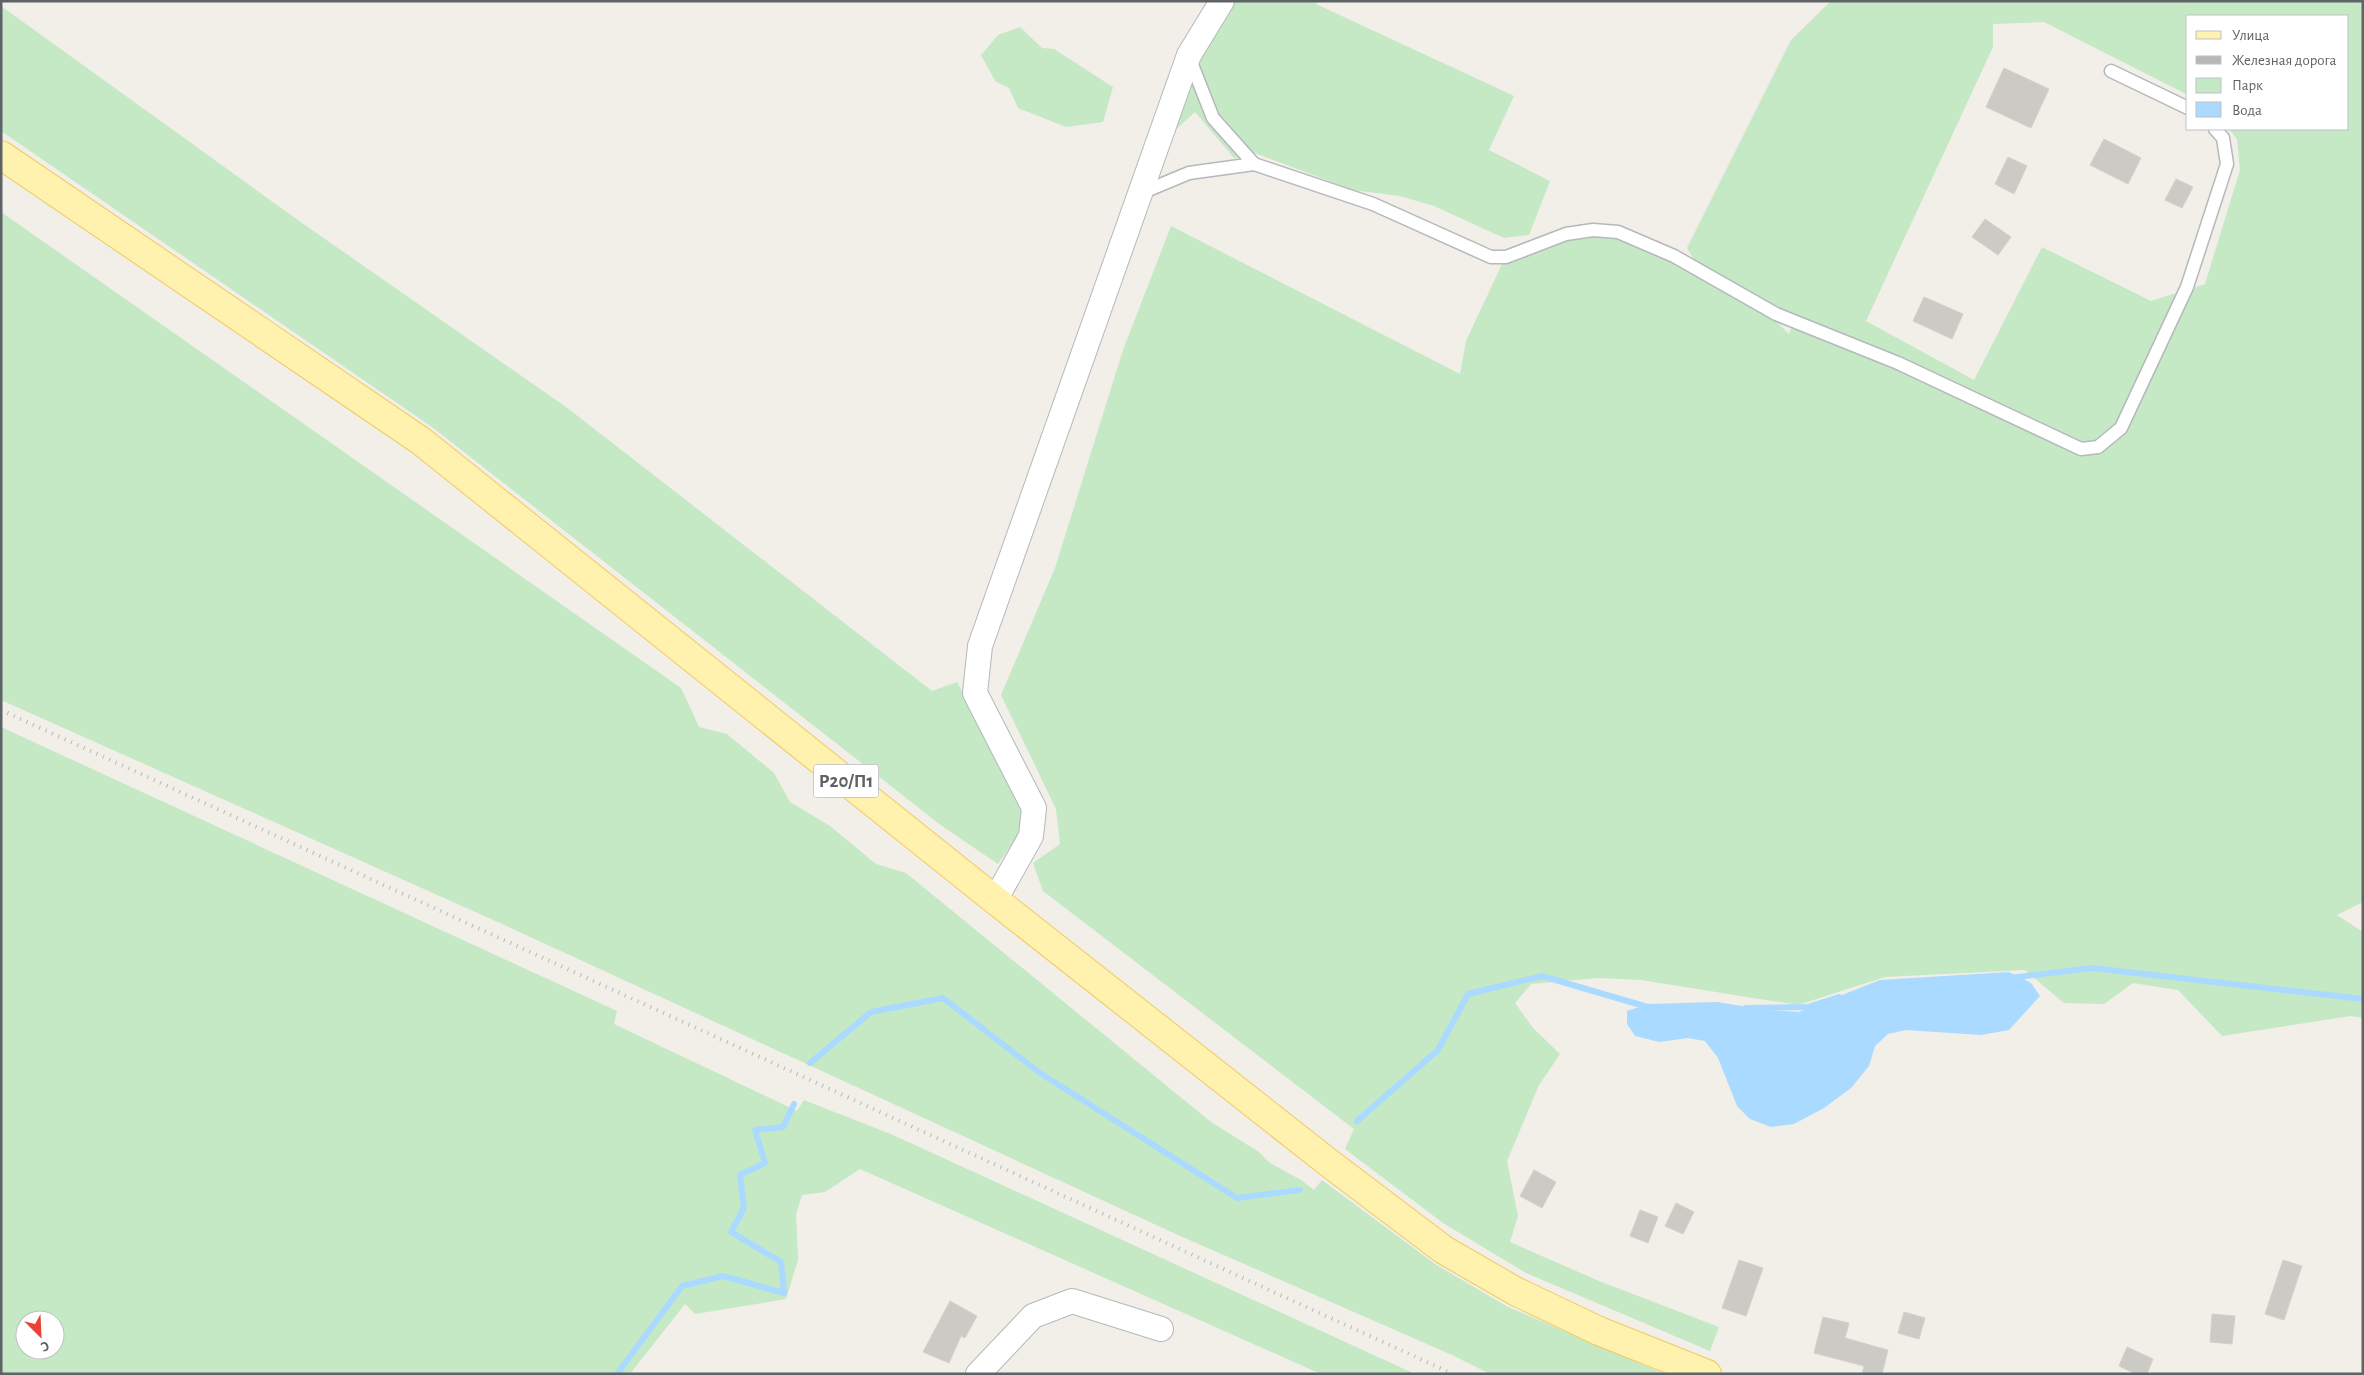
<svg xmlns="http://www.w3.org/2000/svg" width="2364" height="1375" font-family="'Alegreya Sans',sans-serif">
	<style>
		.green { fill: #c5e8c5; fill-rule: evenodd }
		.water { fill: #aadaff }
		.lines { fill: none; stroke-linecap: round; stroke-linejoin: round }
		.stream { stroke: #aadaff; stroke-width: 6 }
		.building { fill: #cccac5; stroke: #d6d1c6 }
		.lane-casing { stroke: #b5b8bc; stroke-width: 15 }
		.street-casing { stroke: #b5b8bc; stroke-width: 26 }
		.primary-casing { stroke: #f2c960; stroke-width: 30 }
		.lane { stroke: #fff; stroke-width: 12 }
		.street { stroke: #fff; stroke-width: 24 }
		.primary { stroke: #fff2af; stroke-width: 28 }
		.rail { stroke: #b6b7b8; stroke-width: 4; stroke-dasharray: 1 6; stroke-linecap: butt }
		.labels { text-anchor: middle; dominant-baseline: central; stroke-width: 4; stroke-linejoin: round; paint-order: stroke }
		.shield { fill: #fff; stroke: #8f9295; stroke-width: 1 }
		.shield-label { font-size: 19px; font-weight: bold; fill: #5f6368 }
	</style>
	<rect width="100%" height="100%" fill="#f1efe8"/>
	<!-- green -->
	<g class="green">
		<polygon points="1231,1 1317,1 1316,4 1514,96 1489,150 1550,181 1529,235 1504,238 1434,206 1400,196 1353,190 1255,153 1234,158 1195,112 1169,136 1202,47"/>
		<path d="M1831,1H2363V902L2337,915L2363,932V1018L2351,1016L2222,1036L2178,990L2133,983L2104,1004L2064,1003L2025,970L1885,977L1798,1005L1641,980L1598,978L1531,984L1515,1003L1533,1028L1560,1054L1539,1085L1507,1161L1518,1216L1510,1242L1599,1281L1719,1327L1710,1351L1526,1273L1443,1223L1345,1149L1354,1129L1043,891L1033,863L1060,844L1056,809L1001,695L1055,568L1123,350L1171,226L1460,374L1466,341L1503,262L1569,239L1595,236L1617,239L1669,260L1774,319L1789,334L1796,317L1777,310L1694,260L1687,248L1791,40ZM2188,16H2348V129H2229L2237,139L2240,170L2205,284L2151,301L2042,247L1974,380L1866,321L1993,47V24L2044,22L2188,95Z"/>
		<polygon points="1,6 302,223 566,407 932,691 957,682 1021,804 1020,832 998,864 942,826 432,427 1,131"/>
		<polygon points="1020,27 1042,48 1054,49 1113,87 1103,122 1066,127 1018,108 1009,88 996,82 981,55 998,35"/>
		<polygon points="1,212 681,688 699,727 727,734 774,773 790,802 830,826 876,864 906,873 1211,1122 1259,1152 1270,1163 1301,1180 1314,1190 1322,1180 1435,1264 1506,1306 1664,1374 1490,1374 1452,1355 1178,1235 500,923 1,700"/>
		<path d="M1,727L617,1011L614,1024L797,1111L804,1100L893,1135L1415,1374H1321L860,1169L825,1192L802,1195L796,1214L798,1260L786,1299L695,1314L685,1304L630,1374H1ZM25,1320H55V1350H25Z"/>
	</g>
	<!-- water -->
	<polygon class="water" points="2009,972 2031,983 2040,996 2009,1030 1981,1035 1906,1030 1888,1034 1875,1046 1869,1066 1851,1088 1824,1108 1794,1124 1771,1127 1750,1119 1737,1106 1718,1058 1705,1041 1688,1038 1659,1042 1635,1036 1627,1024 1627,1011 1648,1004 1717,1002 1766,1010 1799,1012 1880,980"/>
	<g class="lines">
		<!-- stream -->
		<g class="stream">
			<polyline points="2010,978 2092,968 2363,999"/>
			<polyline points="1746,1008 1808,1007 1839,997"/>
			<polyline points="810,1063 871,1012 943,998 1040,1073 1237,1198 1300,1190"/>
			<polyline points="1357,1121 1438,1050 1468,994 1542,976 1651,1008"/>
			<polyline points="617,1374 682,1286 723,1276 784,1293 781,1262 731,1232 744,1208 740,1175 765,1163 755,1130 783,1127 794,1104"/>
		</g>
	</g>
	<!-- building -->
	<g class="building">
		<polygon points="2004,68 2049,89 2031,128 1986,107"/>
		<polygon points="2104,139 2141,158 2128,184 2090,165"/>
		<polygon points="2008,157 2027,166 2014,194 1995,184"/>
		<polygon points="2176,179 2193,187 2182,208 2165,200"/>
		<polygon points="1985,219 2011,237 1998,255 1972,237"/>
		<polygon points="1924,297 1963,314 1952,339 1913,321"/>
		<polygon points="1534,1170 1556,1182 1542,1208 1520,1196"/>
		<polygon points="1676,1203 1694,1212 1683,1234 1665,1226"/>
		<polygon points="1640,1210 1658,1217 1648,1243 1630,1236"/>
		<polygon points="1739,1260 1763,1268 1746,1316 1722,1308"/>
		<polygon points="2283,1260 2302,1266 2284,1320 2265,1314"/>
		<polygon points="950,1301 977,1316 965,1338 961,1336 949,1363 923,1352"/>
		<polygon points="1904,1312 1925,1318 1919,1339 1898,1333"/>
		<polygon points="2212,1314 2235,1316 2232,1344 2210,1342"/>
		<polygon points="1823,1317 1849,1323 1845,1338 1888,1350 1882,1374 1862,1374 1864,1366 1814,1353"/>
		<polygon points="2127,1347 2153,1359 2147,1374 2136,1374 2119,1366"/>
	</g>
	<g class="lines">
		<!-- lane casing -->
		<g class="lane-casing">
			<g id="lane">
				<polyline points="1189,57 1213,118 1254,164 1373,204 1491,257 1506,257 1566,234 1593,230 1618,232 1674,256 1776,314 1898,363 2081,449 2098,447 2121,428 2187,287 2227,164 2223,138 2215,129"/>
				<polyline points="2111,71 2188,108"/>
				<polyline points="1141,193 1189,173 1254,164"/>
			</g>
		</g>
		<!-- street casing -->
		<g class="street-casing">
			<g id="street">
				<polyline points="995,900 1031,836 1034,808 975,693 980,646 1189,55 1222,1"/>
				<polyline points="978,1374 1033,1316 1072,1301 1161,1329"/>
			</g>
		</g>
		<!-- primary casing -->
		<g class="primary-casing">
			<polyline id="primary" points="1,155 421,441 995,900 1329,1163 1444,1250 1515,1291 1599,1331 1707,1374"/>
		</g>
		<!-- lane -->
		<use href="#lane" class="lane"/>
		<!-- street -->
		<use href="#street" class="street"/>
		<!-- primary -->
		<use href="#primary" class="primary"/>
		<!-- rail -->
		<polyline class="rail" points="1,710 1453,1374"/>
	</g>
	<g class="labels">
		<!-- shield labels -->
		<rect class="shield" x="813.5" y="764.5" width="65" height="33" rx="4"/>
		<g class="shield-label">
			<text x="846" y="781">Р20/П1</text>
		</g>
	</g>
	<!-- border -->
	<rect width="2364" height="1375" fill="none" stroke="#5f6368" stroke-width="5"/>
	<!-- legend -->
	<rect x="2186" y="15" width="162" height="115" fill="#ffffff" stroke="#bfc1c3"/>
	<rect x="2196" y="31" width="25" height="8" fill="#fff2af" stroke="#bfc1c3"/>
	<text x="2232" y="40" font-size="15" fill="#5f6368">Улица</text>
	<rect x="2196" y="56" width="25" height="8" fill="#b6b7b8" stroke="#bfc1c3"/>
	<text x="2232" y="65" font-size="15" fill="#5f6368">Железная дорога</text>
	<rect x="2196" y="78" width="25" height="15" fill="#c5e8c5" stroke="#bfc1c3"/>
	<text x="2232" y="90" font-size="15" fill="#5f6368">Парк</text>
	<rect x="2196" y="102" width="25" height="15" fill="#aadaff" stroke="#bfc1c3"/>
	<text x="2232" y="115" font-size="15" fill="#5f6368">Вода</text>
	<!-- north arrow -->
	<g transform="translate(40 1335) rotate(156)"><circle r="24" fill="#ffffff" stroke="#bfc1c3"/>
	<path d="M0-4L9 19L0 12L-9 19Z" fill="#ea4335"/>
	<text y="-8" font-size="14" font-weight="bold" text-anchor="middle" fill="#5f6368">С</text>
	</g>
</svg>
